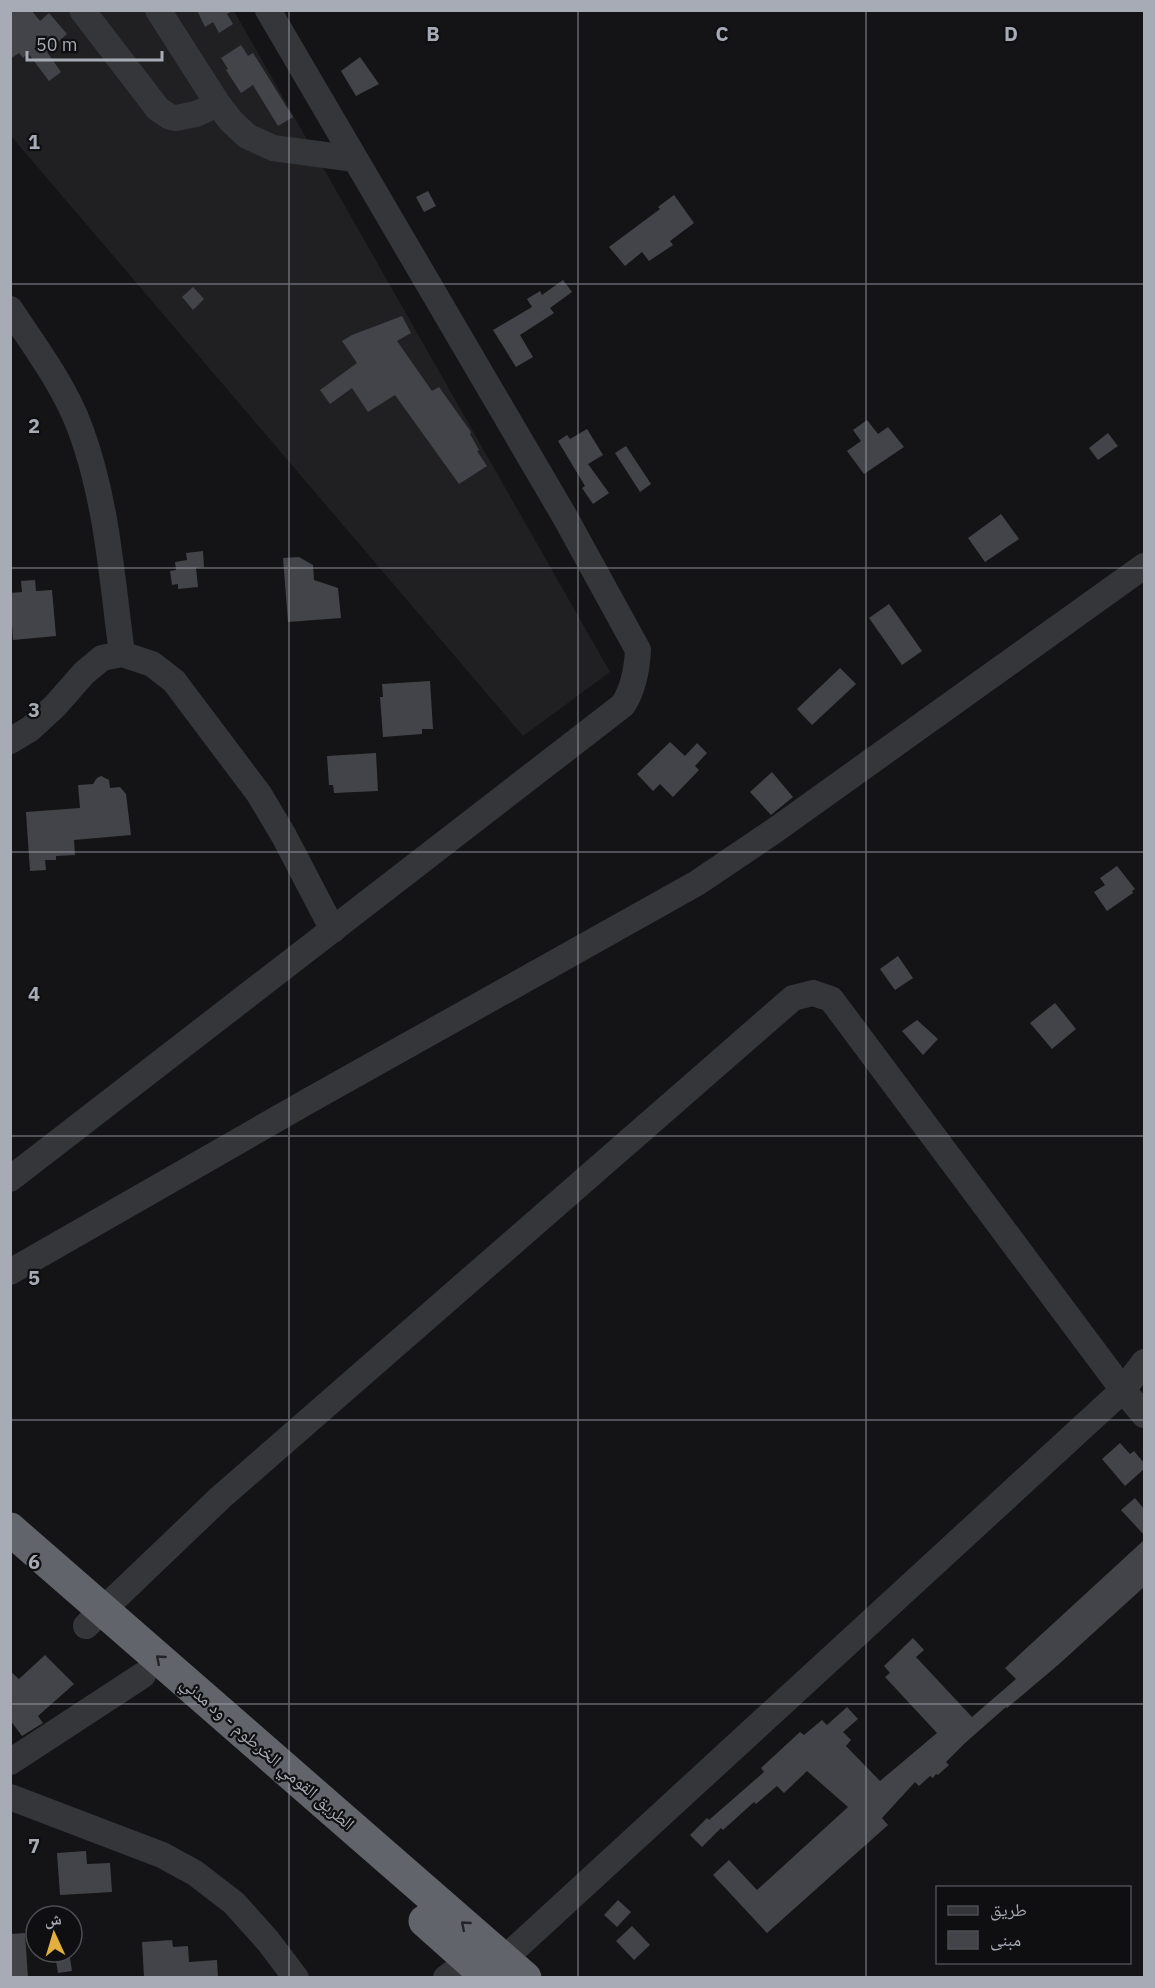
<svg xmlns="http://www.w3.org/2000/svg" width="1155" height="1988" font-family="'IBM Plex Sans','Noto Naskh Arabic',sans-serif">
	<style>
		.built { fill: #202023 }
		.building { fill: #434449 }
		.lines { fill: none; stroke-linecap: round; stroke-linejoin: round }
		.minor { stroke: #35363a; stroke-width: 26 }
		.highway { stroke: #62646b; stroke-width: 33 }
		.oneway { stroke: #242428 }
		.grid { fill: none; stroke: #a7abb5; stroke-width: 1.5; stroke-opacity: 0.55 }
		.labels { text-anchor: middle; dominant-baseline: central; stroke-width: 4.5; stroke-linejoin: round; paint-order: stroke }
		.street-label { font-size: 18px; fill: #a7abb5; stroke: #0f0f11 }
		.grid-label { font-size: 20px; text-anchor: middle; font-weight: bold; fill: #a7abb5; stroke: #0f0f11; stroke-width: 4.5; stroke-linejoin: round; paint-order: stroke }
	</style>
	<rect width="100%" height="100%" fill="#141416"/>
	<!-- built -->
	<polygon class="built" points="10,11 234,11 610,672 523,736 11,136"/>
	<!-- building -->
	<g class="building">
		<polygon points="10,10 31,10 40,21 49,13 67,34 47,52 61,72 49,81 28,53 23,58 19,53 10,59"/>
		<polygon points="197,10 233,10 227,14 233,24 219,33 213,22 205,27"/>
		<polygon points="241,45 248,56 253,53 293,117 278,126 253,85 241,93 226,70 228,69 221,58"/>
		<polygon points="360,57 379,84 356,96 341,71"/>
		<polygon points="428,191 436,206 424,212 416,197"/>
		<polygon points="674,195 694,223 670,241 673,245 649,261 642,252 625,266 609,247 660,209 658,207"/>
		<polygon points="563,280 572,292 550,308 554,313 520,335 533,357 516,367 493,330 532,307 527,299 540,291 542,295"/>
		<polygon points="193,287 204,299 193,310 182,297"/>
		<polygon points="402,316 411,333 397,341 432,391 439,387 471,432 470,434 479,450 477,451 487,466 459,484 395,395 368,412 352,388 330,404 320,390 357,363 342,341 352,335"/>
		<polygon points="867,420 878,434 888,427 904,447 864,474 847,451 861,441 853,430"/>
		<polygon points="587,429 603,455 588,464 609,493 593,504 582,488 585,486 558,441 567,435 570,439"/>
		<polygon points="1108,433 1118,446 1098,460 1089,448"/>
		<polygon points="626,446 651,484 640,492 615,453"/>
		<polygon points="1001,514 1019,539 985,562 968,538"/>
		<polygon points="203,551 204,567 196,568 198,587 178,589 178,584 172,585 170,571 176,570 175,562 187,560 186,553"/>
		<polygon points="299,557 313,565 314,580 338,588 341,618 288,622 283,558"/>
		<polygon points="35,580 36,591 52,590 56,636 13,640 10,593 22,592 21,581"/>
		<polygon points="889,604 922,651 902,665 869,618"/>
		<polygon points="840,668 856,684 812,725 797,709"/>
		<polygon points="430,681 433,729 422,729 422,734 383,737 380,697 383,697 382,684"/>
		<polygon points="670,742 685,756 697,743 707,753 695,766 699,770 673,797 660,784 653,791 637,774"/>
		<polygon points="376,753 378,791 334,793 333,785 329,785 327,756"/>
		<polygon points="772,772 793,797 771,815 750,792"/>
		<polygon points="101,776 109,780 110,788 120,787 126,794 131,835 74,840 75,855 56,856 56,860 45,860 46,870 30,871 26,812 80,808 78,785 93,784 97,778"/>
		<polygon points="1117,866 1135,889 1132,891 1133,893 1107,911 1094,892 1105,885 1100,878"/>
		<polygon points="898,956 913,978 895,990 880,969"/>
		<polygon points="1055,1003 1076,1029 1052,1049 1030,1023"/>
		<polygon points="917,1020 938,1039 923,1055 902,1031"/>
		<polygon points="1120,1443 1130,1454 1134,1451 1144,1463 1144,1469 1125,1486 1102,1459"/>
		<polygon points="1135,1498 1144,1509 1144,1535 1121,1510"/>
		<polygon points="1144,1540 1144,1587 1058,1665 1007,1708 1006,1707 965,1743 946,1762 949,1765 938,1775 936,1774 933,1778 930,1776 919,1786 915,1782 882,1818 888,1825 767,1933 713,1875 729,1860 757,1890 848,1807 807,1771 784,1793 777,1786 756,1804 754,1802 723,1830 721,1828 702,1847 690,1835 707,1818 709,1820 764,1772 761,1768 800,1732 804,1735 822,1720 827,1725 847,1707 858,1719 843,1732 851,1740 846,1746 880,1781 937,1733 885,1677 890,1673 884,1666 913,1638 924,1650 916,1657 972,1717 1016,1679 1005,1668"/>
		<polygon points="45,1655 74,1684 38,1716 43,1723 22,1736 10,1720 10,1671 19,1679"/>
		<polygon points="86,1851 87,1864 110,1863 112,1892 60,1895 57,1853"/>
		<polygon points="618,1900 631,1912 617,1927 604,1915"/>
		<polygon points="632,1926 650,1945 634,1960 616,1941"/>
		<polygon points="25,1933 28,1977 10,1977 10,1934"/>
		<polygon points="172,1940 173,1947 188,1946 189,1962 217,1960 218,1977 144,1977 142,1942"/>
		<polygon points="69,1952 72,1971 58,1973 55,1954"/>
	</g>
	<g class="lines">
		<!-- minor -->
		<g class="minor">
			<polyline points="82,10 158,109 170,117 176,118 196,114 218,104"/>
			<polyline points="158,10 218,104 231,121 247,136 273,148 355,159"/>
			<path d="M10,309C35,347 64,385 80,428C107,500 112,579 122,654"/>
			<polyline points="10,741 30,729 55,706 84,673 102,658 122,654 152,664 174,681 259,794 284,836 333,930"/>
			<path d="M10,1179L623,705C634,688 637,669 638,650L565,517L268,10"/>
			<polyline points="10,1272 310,1100 697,883 774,831 1144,566"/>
			<polyline points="86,1626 221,1497 793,998 813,993 831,999 1123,1390 1144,1415"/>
			<polyline points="10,1762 143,1675"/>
			<polyline points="10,1797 162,1855 195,1873 234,1903 268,1941 296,1978"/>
			<polyline points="504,1959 1123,1390 1144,1362"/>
			<polyline points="446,1978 470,1960"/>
		</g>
		<!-- highway -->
		<g class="highway">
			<polyline points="10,1529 525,1978"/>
			<polyline points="425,1921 489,1978"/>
		</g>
	</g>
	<!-- one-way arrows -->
	<defs><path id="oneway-chevron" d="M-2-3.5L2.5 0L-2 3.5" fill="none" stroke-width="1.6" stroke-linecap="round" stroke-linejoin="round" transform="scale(1.5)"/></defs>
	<g class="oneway">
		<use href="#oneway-chevron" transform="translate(160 1659) rotate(-139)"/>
		<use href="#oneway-chevron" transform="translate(465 1925) rotate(-139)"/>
	</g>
	<!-- grid -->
	<path class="grid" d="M289,10V1978M578,10V1978M866,10V1978M10,284H1144M10,568H1144M10,852H1144M10,1136H1144M10,1420H1144M10,1704H1144"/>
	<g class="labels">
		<!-- street labels -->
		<g class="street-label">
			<text transform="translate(268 1753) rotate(41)">الطريق القومي الخرطوم - ود مدني</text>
		</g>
	</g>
	<g class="grid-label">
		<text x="433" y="41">B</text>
		<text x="722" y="41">C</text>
		<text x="1011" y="41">D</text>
		<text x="34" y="149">1</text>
		<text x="34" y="433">2</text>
		<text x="34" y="717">3</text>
		<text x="34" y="1001">4</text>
		<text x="34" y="1285">5</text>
		<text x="34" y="1569">6</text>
		<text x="34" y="1853">7</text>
	</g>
	<!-- border -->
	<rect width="1155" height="1988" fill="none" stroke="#a7abb5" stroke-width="24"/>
	<!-- legend -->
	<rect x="936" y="1886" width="195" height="78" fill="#0f0f11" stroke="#4c4d53" stroke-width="1.5"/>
	<rect x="948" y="1906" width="30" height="9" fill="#35363a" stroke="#4c4d53" stroke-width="1.5"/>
	<text x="990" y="1916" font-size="18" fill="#a7abb5">طريق</text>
	<rect x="948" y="1931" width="30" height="18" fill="#434449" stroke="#4c4d53" stroke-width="1.5"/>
	<text x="990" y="1946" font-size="18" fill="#a7abb5">مبنى</text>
	<!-- north arrow -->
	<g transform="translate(54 1934) rotate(356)"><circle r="28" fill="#0f0f11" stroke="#4c4d53" stroke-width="1.5"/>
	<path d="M0-4.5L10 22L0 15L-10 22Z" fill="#e3af3e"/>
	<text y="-9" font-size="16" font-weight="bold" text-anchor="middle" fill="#a7abb5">ش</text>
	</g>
	<!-- scale -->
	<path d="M27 51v9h135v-9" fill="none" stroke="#a7abb5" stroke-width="3"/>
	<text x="36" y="51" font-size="18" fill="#a7abb5" stroke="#0f0f11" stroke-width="4.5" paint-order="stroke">50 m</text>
</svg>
